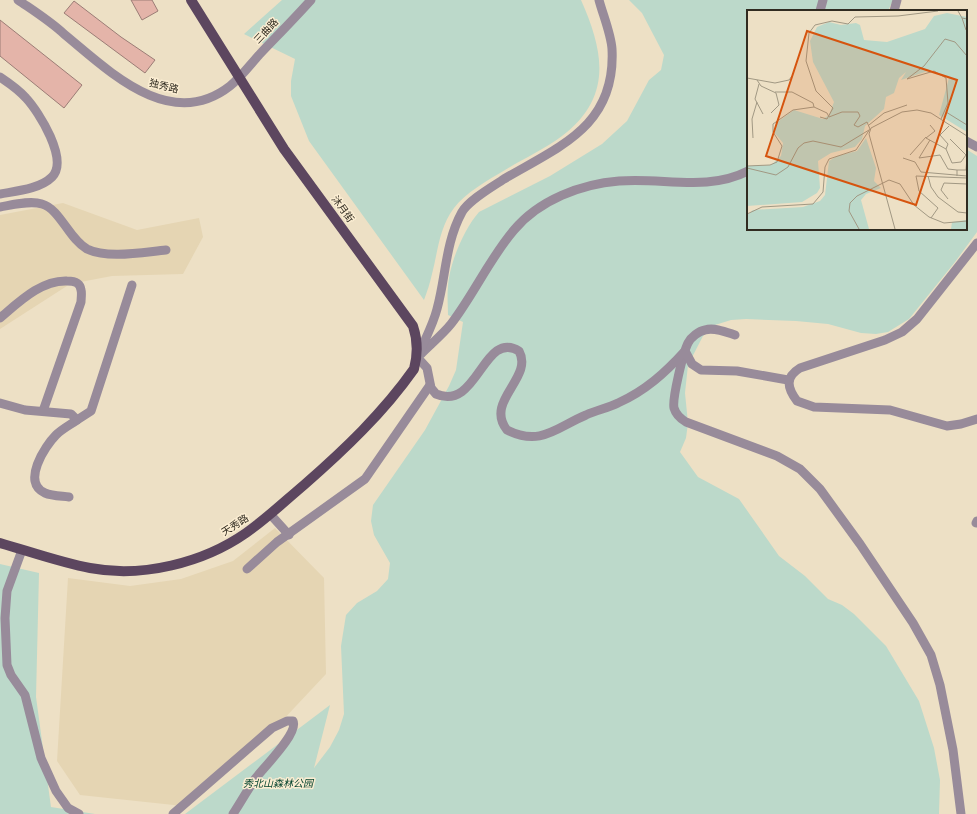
<svg xmlns="http://www.w3.org/2000/svg" width="977" height="814" font-family="'IBM Plex Serif','Noto Sans SC',serif">
	<style>
		.built { fill: #e5d5b3 }
		.green { fill: #bcd9ca }
		.building { fill: #e4b4a9; stroke: #9b7d76 }
		.lines { fill: none; stroke-linecap: round; stroke-linejoin: round }
		.minor { stroke: #988b9a; stroke-width: 9 }
		.major { stroke: #5c465f; stroke-width: 10 }
		.labels { text-anchor: middle; dominant-baseline: central; stroke-width: 3; stroke-linejoin: round; paint-order: stroke }
		.street-label { font-size: 10px; fill: #302b20; stroke: #fbedd2 }
		.park-label { font-size: 10px; font-style: italic; fill: #06452f; stroke: #fbedd2 }
		.inset-road { fill: none; stroke: #a19883; stroke-width: 1 }
		.view { fill: #d6540e; fill-opacity: 0.15; stroke: #d6540e; stroke-width: 2 }
		.inset-edge { fill: none; stroke: #302b20; stroke-width: 2 }
	</style>
	<rect width="100%" height="100%" fill="#ede0c5"/>
	<!-- built -->
	<g class="built">
		<polygon points="63,203 137,230 199,218 203,237 183,274 112,276 70,284 0,329 0,215"/>
		<polygon points="275,528 324,578 326,674 266,738 183,806 80,795 57,761 68,578 130,586 181,579 233,561"/>
	</g>
	<!-- green -->
	<g class="green">
		<path d="M282,0H581C604,52 613,97 562,136C545,149 523,159 505,170C488,180 465,193 454,208C439,228 438,251 432,274C430,283 427,292 424,300L309,141L291,96V81L295,59L244,34Z"/>
		<path d="M629,0H893L888,11H748V229H966V149L977,156V232L955,262L909,319L888,332L876,334L861,333L828,324L796,321L746,319L731,320L715,325L703,336L688,365L685,393L688,423L686,438L680,452L698,477L739,499L779,556L805,576L828,599L842,605L854,614L886,646L919,701L934,748L940,780L939,814H185L330,705L314,768L330,747L339,730L344,714L341,646L346,615L357,603L377,591L388,579L390,563L374,535L371,521L373,505L425,430L449,386L456,370L463,322L448,315C448,306 447,296 448,287C449,264 464,229 479,212L550,176L602,144L627,121L649,80L661,70L664,55L642,13Z"/>
		<polygon points="0,564 39,573 36,697 51,807 95,814 0,814"/>
	</g>
	<!-- building -->
	<g class="building">
		<polygon points="131,0 152,0 158,11 142,20"/>
		<polygon points="74,1 121,37 155,60 145,73 64,13"/>
		<polygon points="0,20 82,85 64,108 0,56"/>
	</g>
	<g class="lines">
		<!-- minor -->
		<g class="minor">
			<path d="M18,0C34,11 50,21 64,34C108,70 170,133 230,86C241,77 250,65 259,55C276,37 294,19 311,0"/>
			<polyline points="820,11 823,0"/>
			<polyline points="894,11 897,0"/>
			<path d="M0,77C9,83 19,90 26,98C39,112 69,160 52,177C40,189 16,191 0,194"/>
			<polyline points="966,141 977,147"/>
			<path d="M0,207C12,205 30,200 42,204C60,209 69,239 87,249C107,259 144,252 166,250"/>
			<path d="M977,243L917,319L902,332L885,340L800,368C785,377 787,388 797,401L814,407L890,410L947,426L961,424L977,419"/>
			<path d="M0,318C19,302 41,280 67,281C74,281 80,282 81,290C82,293 81,299 81,302L43,411"/>
			<path d="M735,335C726,332 714,327 705,330C699,331 691,337 688,343C683,353 672,399 674,408C676,415 681,419 686,422L777,456L800,469L820,489L860,544L913,623L931,655L940,685L953,750L961,814"/>
			<path d="M421,354C431,344 443,334 451,324C474,294 490,258 514,230C539,200 581,184 619,181C662,177 707,192 748,171"/>
			<path d="M418,356C424,341 433,325 437,309C446,277 445,243 462,212C469,200 492,187 504,179C560,146 616,126 612,49C611,34 603,15 599,0"/>
			<path d="M417,357L427,368L431,388L436,394C478,412 483,329 519,351C534,378 484,401 507,430C541,447 557,427 586,415C597,410 608,408 618,403C645,391 665,373 685,351L692,364L701,370L737,371L788,380"/>
			<path d="M0,403L25,410L71,414L77,420C70,425 62,429 56,435C45,446 21,483 45,493C52,496 62,496 69,497"/>
			<polyline points="77,420 91,411 132,285"/>
			<polyline points="270,514 289,535"/>
			<polyline points="976,523 977,521"/>
			<polyline points="22,550 7,591 5,618 7,665 11,675 25,695 41,758 56,791 68,808 79,814"/>
			<polyline points="247,569 277,542 365,479 430,385"/>
			<path d="M173,814L272,728L287,721H293C299,733 263,768 255,779C247,791 240,803 233,814"/>
		</g>
		<!-- major -->
		<path class="major" d="M0,543C28,551 62,563 90,568C142,578 203,563 246,533C266,519 285,501 304,485C344,450 383,413 414,369C418,354 418,341 413,326L284,149L191,0"/>
	</g>
	<g class="labels">
		<!-- street labels -->
		<g class="street-label">
			<text transform="translate(266 31) rotate(-47)">三曲路</text>
			<text transform="translate(164 86) rotate(14)">独秀路</text>
			<text transform="translate(343 209) rotate(54)">沐月街</text>
			<text transform="translate(235 525) rotate(-33)">天秀路</text>
		</g>
		<!-- park labels -->
		<g class="park-label">
			<text x="278" y="783">秀北山森林公园</text>
		</g>
	</g>
	<!-- overview -->
	<g transform="translate(747 10)">
		<rect width="220" height="220" fill="#ede0c5"/>
		<path d="M200,3L220,7V122L192,105L202,68L184,60L154,70L159,62L152,68L147,83L139,87L137,99L118,116L115,129L108,137L84,143L71,151L73,178L70,183L55,192L0,196V156L24,155L34,146L36,133L27,122L29,113L47,100L76,109L82,105L87,92L66,52L63,31L70,17L82,12L94,15L109,13L113,15L117,30L140,32L178,19L187,6ZM119,128L129,158L127,171L134,178L119,184L114,190L122,219H0V205L6,200L56,197L73,191L78,185L82,151L90,146L110,141ZM220,210V219H204L205,212Z" fill="#bcd9ca"/>
		<path class="inset-road" d="M211,1L215,8L220,9M215,8L219,20M0,68L28,73L42,70L45,66M10,70L14,76L29,83L32,95L24,103M12,74L8,89L16,104M199,102L220,115M73,107L80,109L86,98L69,81L59,51L62,23L68,15L85,11L101,14L108,7L151,6L191,1M194,109L201,93L199,68L187,61L160,69L177,56L198,29L208,32L220,46M122,115L137,103L160,95M183,115L188,121L179,128L199,139L201,134L193,125L202,116M6,128L5,109L10,92M183,130L172,148L193,145L201,159L210,160V166M199,139L205,153L214,152L219,145L203,129M163,145L179,127M156,148L168,152L174,162L220,166M0,156L23,155L30,152L35,136L26,122V114L46,100L67,97L66,93L45,82H28M0,158L29,165L41,157L51,138L57,133L66,131L94,137L122,120M210,160H219L220,147M181,166L184,177L191,187L211,202L220,203M201,189L194,180L197,173L220,174M0,204L15,197L66,194L76,182L78,157L82,149L109,140L123,119L120,112L111,117L107,115L113,106L111,102H95L82,107L80,103L67,97M184,208L191,198L172,181L169,166L220,168M112,219L102,201L103,193L110,186L142,170L153,174L167,195L182,207L197,213L220,211M148,219L122,124L124,118L155,102L170,100L184,103L220,126"/>
		<path class="view" d="M60,21L210,70L169,195L19,146Z"/>
		<rect width="220" height="220" class="inset-edge"/>
	</g>
</svg>
